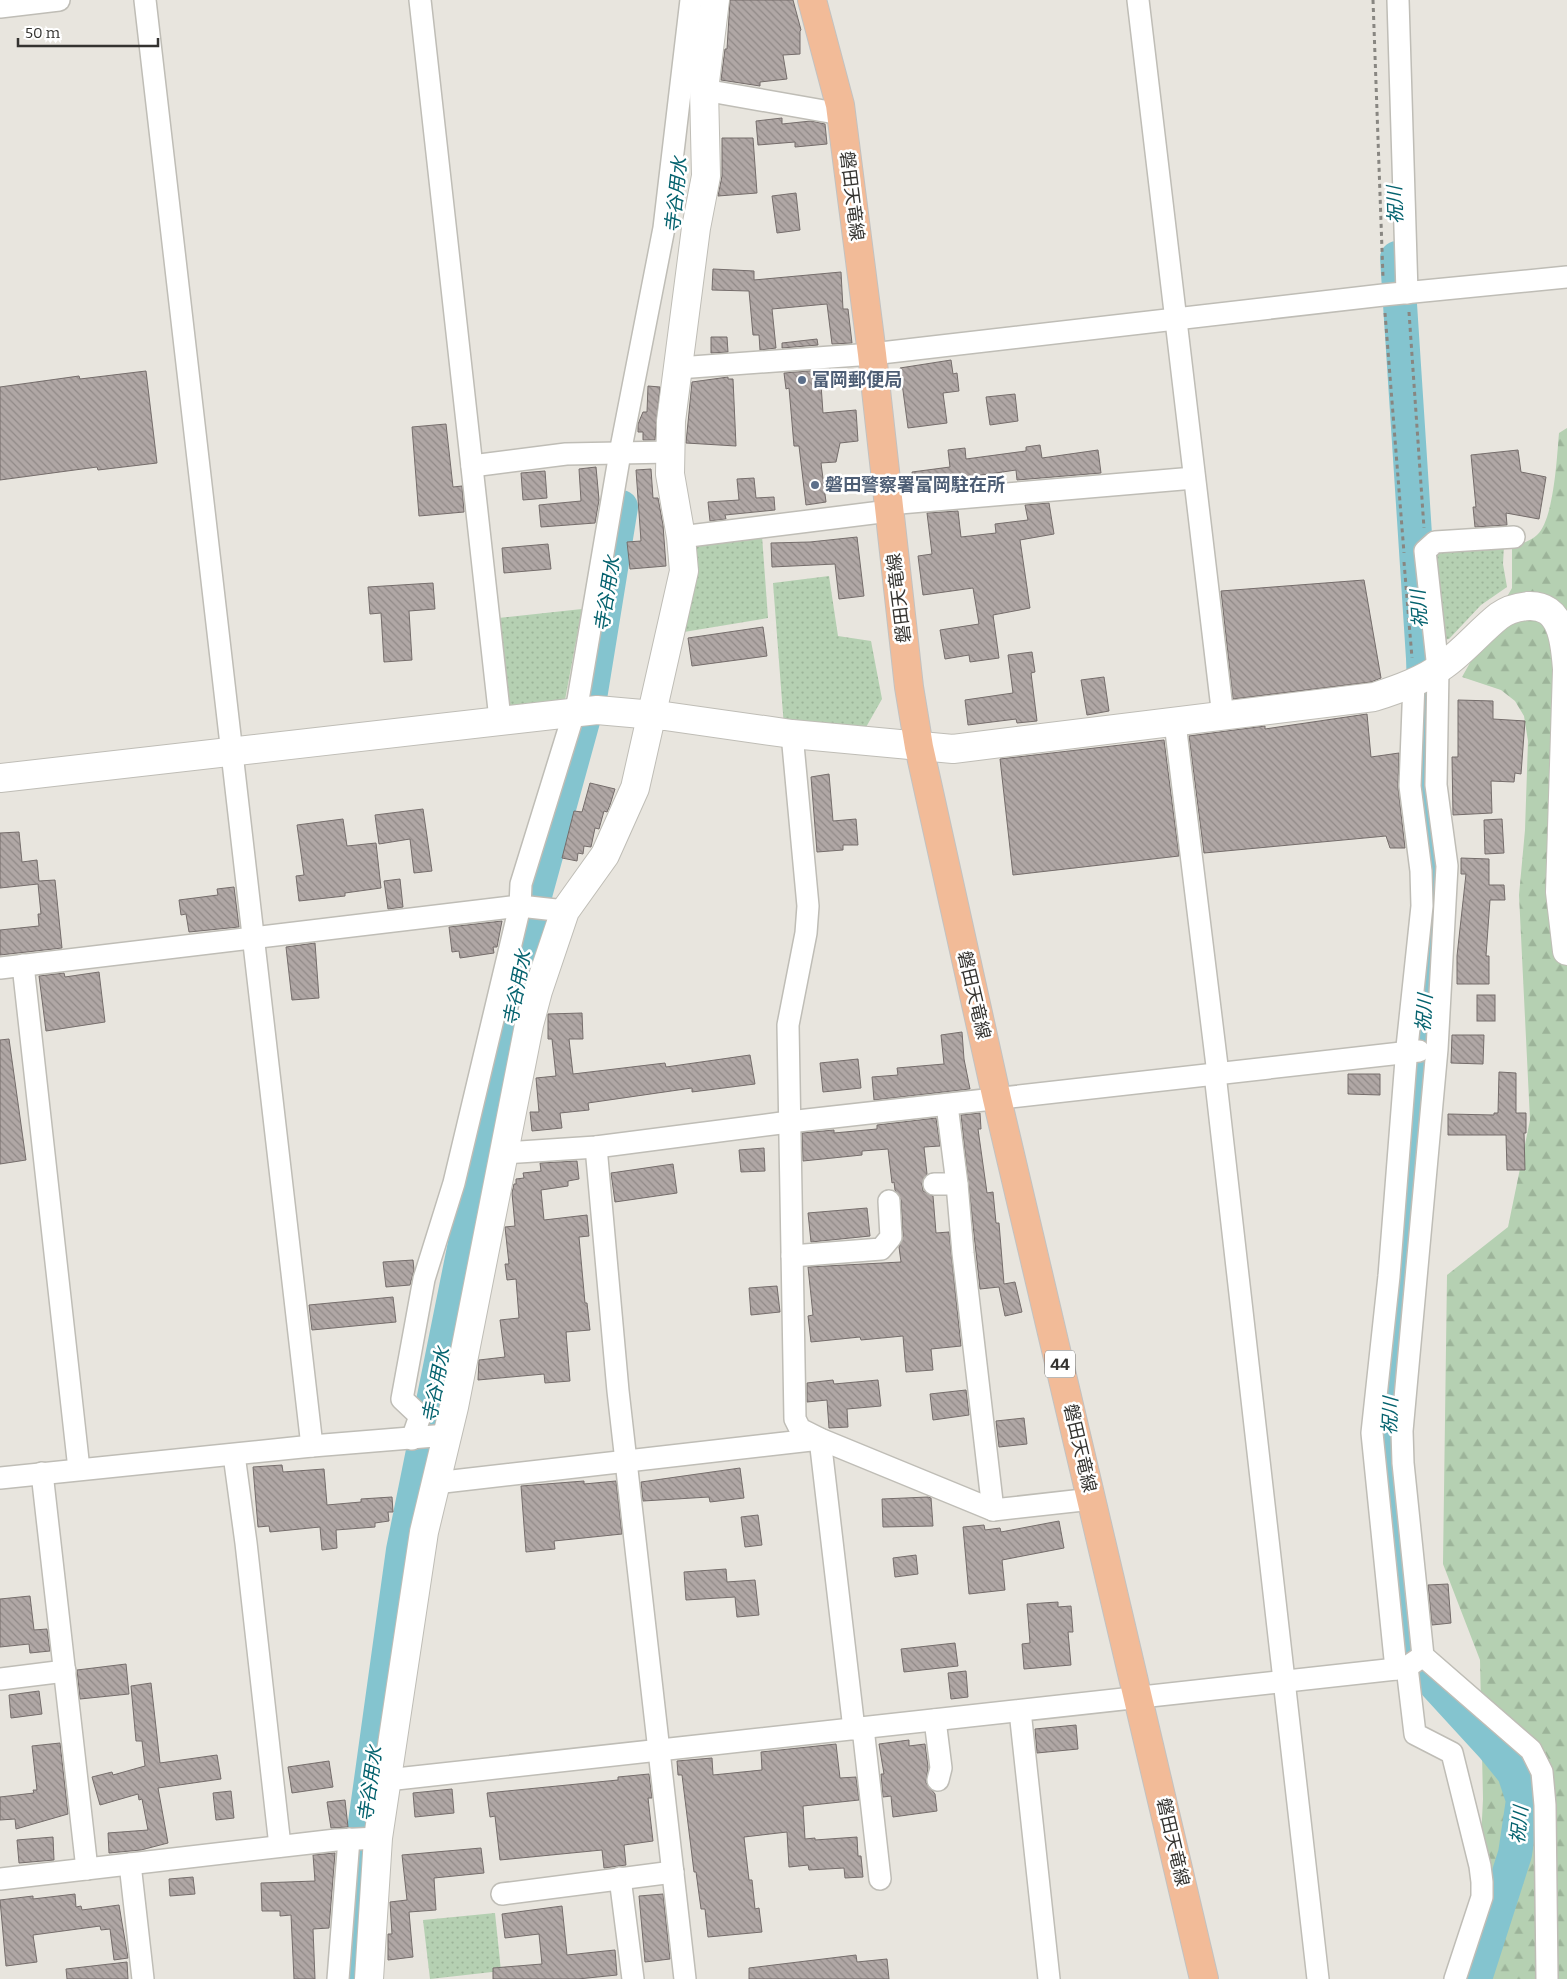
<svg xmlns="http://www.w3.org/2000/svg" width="1567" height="1979" font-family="Bitter,'Noto Sans JP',serif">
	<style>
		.grass { fill: url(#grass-dots) }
		.forest { fill: url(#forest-firs) }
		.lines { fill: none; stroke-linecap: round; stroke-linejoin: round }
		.river { stroke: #84c4cf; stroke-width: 34 }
		.building { fill: url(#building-back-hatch); stroke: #756d6b }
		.minor-casing { stroke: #bfbdb6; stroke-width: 24 }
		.tertiary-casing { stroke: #bfbdb6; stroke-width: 30 }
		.primary-casing { stroke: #c2c2c1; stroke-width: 30 }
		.path { stroke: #888681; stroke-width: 3; stroke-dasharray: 4 4; stroke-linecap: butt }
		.minor { stroke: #fff; stroke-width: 21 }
		.tertiary { stroke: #fff; stroke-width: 28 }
		.primary { stroke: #f2bb98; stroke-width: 28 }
		.service-dot { fill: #5c6f8a; stroke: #fff; stroke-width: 2 }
		.labels { text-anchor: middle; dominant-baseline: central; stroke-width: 5; stroke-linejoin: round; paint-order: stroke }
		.shield { fill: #fff; stroke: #71706e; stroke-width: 1 }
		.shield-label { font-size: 16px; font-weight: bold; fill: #343330 }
		.street-label { font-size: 18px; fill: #343330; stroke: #fff }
		.service-label { font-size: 18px; font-weight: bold; fill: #4e5e75; stroke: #fff; text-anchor: start }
		.water-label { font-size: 19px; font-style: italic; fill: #04626e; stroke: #fff }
	</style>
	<defs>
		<pattern id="grass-dots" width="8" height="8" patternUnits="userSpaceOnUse" patternTransform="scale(1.25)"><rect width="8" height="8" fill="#b5d0b2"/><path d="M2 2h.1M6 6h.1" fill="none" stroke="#9cb399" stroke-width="1.8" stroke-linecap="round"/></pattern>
		<pattern id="forest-firs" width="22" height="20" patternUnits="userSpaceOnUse" patternTransform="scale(1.25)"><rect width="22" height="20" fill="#b5d0b2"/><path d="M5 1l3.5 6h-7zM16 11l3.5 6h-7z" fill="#9cb399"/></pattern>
		<pattern id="building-back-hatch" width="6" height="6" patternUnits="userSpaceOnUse" patternTransform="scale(1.25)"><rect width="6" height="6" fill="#b0a7a5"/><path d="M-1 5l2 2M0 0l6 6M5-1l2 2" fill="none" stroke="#908987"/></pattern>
	</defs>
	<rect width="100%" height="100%" fill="#e8e5de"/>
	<!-- grass -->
	<g class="grass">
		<polygon points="762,536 768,618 678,633 693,541"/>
		<polygon points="1435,542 1504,546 1503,564 1507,587 1481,605 1449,639 1443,640"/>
		<polygon points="829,576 838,636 871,641 882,699 861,736 784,727 773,583"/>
		<polygon points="582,609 565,700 499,712 489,619"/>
		<polygon points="495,1913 501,1971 430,1979 423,1920"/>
	</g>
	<!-- forest -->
	<path class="forest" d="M1567,428V1979H1474L1483,1799L1480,1660L1443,1564L1447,1275L1508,1227L1530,1120L1519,895L1525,830L1528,741L1524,716L1515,701L1501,690L1462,677L1512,588V547C1520,544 1531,541 1537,535C1554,520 1557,456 1559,433Z"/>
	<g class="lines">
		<!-- river -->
		<g class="river">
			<polyline points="1397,258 1423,658 1426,746 1423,788 1435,866 1411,1183 1387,1426 1408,1626 1416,1663 1493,1747 1514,1773 1523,1800 1515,1854 1475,1979"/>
			<polyline points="352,1979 360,1859 403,1550 536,892 591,692 621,507"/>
		</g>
	</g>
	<!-- building -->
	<g class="building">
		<polygon points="730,0 793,0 801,30 800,31 800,54 783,55 787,79 760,82 760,86 721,80 725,49 727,49"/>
		<polygon points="782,118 782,124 811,121 825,124 827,144 795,147 795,142 758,145 756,121"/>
		<polygon points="722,138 753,138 757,193 718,196 722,176"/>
		<polygon points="796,193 800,230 777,233 772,196"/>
		<polygon points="713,269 754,271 754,280 841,272 843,309 848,309 852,343 832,344 827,304 772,309 776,348 760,350 759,335 753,335 749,291 712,290"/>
		<polygon points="711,337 727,337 728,352 711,353"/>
		<polygon points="817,339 818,345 782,348 782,343"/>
		<polygon points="951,360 953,374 957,373 959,391 943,393 947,423 908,428 900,368"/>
		<polygon points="820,370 823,413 856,410 858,441 840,443 836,462 821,463 826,502 806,505 799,446 794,446 789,388 786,389 784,373"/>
		<polygon points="146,371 157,463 98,470 97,467 0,480 0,387 79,376 80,379"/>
		<polygon points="728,377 728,379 733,379 736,446 686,443 692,382"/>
		<polygon points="648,386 660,387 655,440 643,440 643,432 638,432 638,424 643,412 647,412"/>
		<polygon points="1015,394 1018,421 990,425 986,397"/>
		<polygon points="446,424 453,487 462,486 464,512 419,516 412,427"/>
		<polygon points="1040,445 1042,458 1098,450 1101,473 1017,480 1016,470 968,477 969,485 914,489 912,472 950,467 948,450 965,448 966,459 1026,451 1026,447"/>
		<polygon points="1518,450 1521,472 1546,477 1539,519 1506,513 1507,525 1475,527 1473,507 1476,507 1471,455"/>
		<polygon points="596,467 599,500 595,523 541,527 539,505 581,501 579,469"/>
		<polygon points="651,469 653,498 658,498 663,525 666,566 630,569 627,542 641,541 636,470"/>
		<polygon points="545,471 547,498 523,500 521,473"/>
		<polygon points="754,478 756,498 774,497 775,510 725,515 726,519 710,521 708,502 739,500 737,479"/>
		<polygon points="1049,503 1054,534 1020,540 1030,608 993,615 999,658 970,662 969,655 945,659 940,630 979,624 973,588 923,595 918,556 932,554 927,513 958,511 961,537 996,533 995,524 1028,520 1025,505"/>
		<polygon points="857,537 864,596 839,599 835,564 772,567 771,543 810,542"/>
		<polygon points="548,544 551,569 504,573 502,548"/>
		<polygon points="1364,580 1381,678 1371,682 1233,699 1221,591"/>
		<polygon points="433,583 435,609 409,611 412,660 384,662 381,613 370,614 368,587"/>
		<polygon points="763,627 767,656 692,666 688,638"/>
		<polygon points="1032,652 1035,672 1031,673 1037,721 1017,723 1016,719 968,725 965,700 1013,693 1008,655"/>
		<polygon points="1104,677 1109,711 1087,715 1081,680"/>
		<polygon points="1458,700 1493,701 1493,719 1525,721 1521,774 1515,773 1514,782 1491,781 1492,813 1453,815 1452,757 1458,757"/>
		<polygon points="1367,714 1371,757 1399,753 1398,787 1405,848 1390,848 1386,836 1204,853 1189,736 1265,726 1265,729"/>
		<polygon points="1164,740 1179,856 1013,875 1000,759"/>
		<polygon points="829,774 833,821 856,819 858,845 843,845 843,850 817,852 811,777"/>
		<polygon points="590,783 615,789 610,805 607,812 604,811 599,829 595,828 591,847 584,846 583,854 578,853 577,861 562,858 574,811 582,812"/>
		<polygon points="423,809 432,871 414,873 410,839 379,844 375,815"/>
		<polygon points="343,819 347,846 376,843 381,888 345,893 345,896 299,901 296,876 304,875 297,825"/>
		<polygon points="1502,819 1504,853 1485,854 1484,820"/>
		<polygon points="19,832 22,862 37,860 39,881 55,880 62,948 0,955 0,930 39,926 38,914 41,914 38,884 0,888 0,833"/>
		<polygon points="1461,858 1489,859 1489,885 1504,885 1505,900 1490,900 1486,956 1489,956 1489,984 1457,984 1457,956 1466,874 1461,874"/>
		<polygon points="400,879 403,907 388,909 384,881"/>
		<polygon points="234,887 239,927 189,932 186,914 181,915 179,900 218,895 217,889"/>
		<polygon points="502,921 497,947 493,947 494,953 460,958 459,951 452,952 449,927"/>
		<polygon points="315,943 319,998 292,1000 286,947"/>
		<polygon points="99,972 105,1022 46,1031 39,976 64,973 65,977"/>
		<rect x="1477" y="995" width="18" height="26"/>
		<polygon points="582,1013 583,1039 569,1039 573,1074 665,1063 666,1067 750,1055 755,1084 692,1092 692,1088 588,1103 589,1110 560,1113 562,1128 532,1131 530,1112 539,1112 536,1078 556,1076 552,1039 548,1039 548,1014"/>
		<polygon points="962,1032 964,1059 970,1089 874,1100 872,1077 898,1075 897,1068 944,1064 941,1035"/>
		<polygon points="1452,1035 1484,1035 1483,1064 1451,1063"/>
		<polygon points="9,1039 26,1160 0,1164 0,1040"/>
		<polygon points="858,1059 861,1088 823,1092 820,1063"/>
		<polygon points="1499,1072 1516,1073 1516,1113 1526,1113 1526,1133 1524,1133 1525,1170 1507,1170 1506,1135 1448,1135 1448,1114 1494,1115 1494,1113 1498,1113"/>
		<polygon points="1348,1074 1380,1074 1380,1095 1348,1094"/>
		<polygon points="980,1113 981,1129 978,1129 987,1193 993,1192 996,1223 999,1223 1004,1284 1015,1282 1022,1312 1005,1316 999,1287 980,1289 961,1115"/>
		<polygon points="936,1118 940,1146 924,1147 927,1174 922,1184 923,1191 933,1196 936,1233 949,1232 961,1346 931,1349 933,1370 906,1372 903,1336 861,1340 860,1337 811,1342 808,1316 813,1315 808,1267 901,1262 899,1247 903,1236 901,1200 895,1190 894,1182 892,1183 888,1149 862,1151 862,1155 803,1161 802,1133 834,1130 834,1133 877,1129 877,1125"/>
		<polygon points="764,1148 765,1171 741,1172 739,1150"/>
		<polygon points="577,1161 579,1179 568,1181 568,1186 541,1190 544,1220 587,1215 589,1236 579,1237 585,1303 587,1303 590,1330 566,1332 570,1381 545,1383 544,1374 478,1380 479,1360 505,1357 500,1320 519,1318 516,1279 507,1280 505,1264 509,1264 505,1227 515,1226 512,1193 514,1184 516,1184 516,1179 524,1178 523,1173 541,1171 540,1163"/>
		<polygon points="673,1164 677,1193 615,1202 611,1173"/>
		<polygon points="867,1208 870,1236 811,1242 808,1213"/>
		<polygon points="413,1260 414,1270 410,1285 386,1287 383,1262"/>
		<polygon points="777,1286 780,1312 751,1315 749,1288"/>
		<polygon points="393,1297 396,1322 312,1330 309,1305"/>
		<polygon points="833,1380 834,1384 878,1380 881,1406 847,1409 848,1427 829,1428 827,1400 807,1402 807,1383"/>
		<polygon points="966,1390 969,1415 933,1420 930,1394"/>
		<polygon points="1024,1418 1027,1444 999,1447 996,1421"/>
		<polygon points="282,1465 283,1472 324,1469 327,1505 361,1502 361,1499 392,1497 393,1512 388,1512 389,1521 375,1523 375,1527 336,1530 337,1548 322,1550 320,1527 270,1532 269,1526 258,1527 253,1467"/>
		<polygon points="740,1468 744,1498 710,1502 709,1497 643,1501 641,1482"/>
		<polygon points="584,1481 584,1484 616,1481 622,1534 554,1541 555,1549 526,1552 521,1486"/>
		<polygon points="928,1497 931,1498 933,1526 883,1527 882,1499"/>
		<polygon points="758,1515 762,1545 745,1547 741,1517"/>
		<polygon points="1059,1521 1064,1548 1002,1560 1005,1590 969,1594 963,1527 984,1525 985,1530 1000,1528 1001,1532"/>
		<polygon points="916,1555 918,1574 895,1577 893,1558"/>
		<polygon points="726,1569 727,1582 755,1580 759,1615 737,1617 735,1597 686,1600 684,1572"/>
		<polygon points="1448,1584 1451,1623 1432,1625 1428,1585"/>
		<polygon points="30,1596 34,1630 47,1629 50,1651 30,1653 29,1644 0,1647 0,1599"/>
		<polygon points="1058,1602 1058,1607 1071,1606 1073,1632 1068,1632 1071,1665 1024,1669 1022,1644 1030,1643 1027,1604"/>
		<polygon points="955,1643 958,1666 904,1672 901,1649"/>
		<polygon points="126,1664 129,1694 80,1699 77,1670"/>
		<polygon points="966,1671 968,1697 951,1699 948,1673"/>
		<polygon points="151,1683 160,1763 217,1755 221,1779 158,1788 168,1843 141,1850 109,1853 108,1833 148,1830 142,1799 139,1800 138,1794 100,1805 92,1777 112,1772 113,1775 145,1766 142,1741 136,1741 131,1686"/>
		<polygon points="39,1691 42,1714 11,1718 9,1695"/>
		<polygon points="1076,1725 1078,1749 1037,1753 1035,1729"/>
		<polygon points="909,1740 909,1746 925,1744 928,1767 926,1783 935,1794 937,1811 893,1817 891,1796 883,1797 881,1774 884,1774 879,1744"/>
		<polygon points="60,1743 68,1814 16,1829 15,1819 0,1820 0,1797 34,1793 33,1790 37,1790 32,1746"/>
		<polygon points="836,1744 840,1778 856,1777 859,1800 803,1806 805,1839 815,1838 815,1840 857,1837 858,1856 861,1856 863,1877 845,1878 844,1868 809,1870 808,1865 789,1867 787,1832 744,1837 749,1880 752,1880 755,1909 759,1908 762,1932 708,1937 705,1909 701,1909 696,1872 694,1872 682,1775 678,1775 677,1761 712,1758 713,1775 762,1770 761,1752"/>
		<polygon points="329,1761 333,1787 292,1793 288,1767"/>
		<polygon points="649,1774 652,1798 648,1798 653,1841 624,1845 626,1865 604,1868 602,1850 500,1860 495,1816 490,1817 487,1793 618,1780 618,1777"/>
		<polygon points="452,1789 454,1813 415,1817 413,1793"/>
		<polygon points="231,1791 234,1818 216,1820 213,1793"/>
		<polygon points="345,1800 348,1827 331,1828 327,1802"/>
		<polygon points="53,1837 54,1860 19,1863 17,1840"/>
		<polygon points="481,1848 484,1873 434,1878 436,1910 409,1912 413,1957 388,1960 388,1934 392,1934 390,1902 407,1900 402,1855"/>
		<polygon points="335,1853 329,1928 313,1929 315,1979 294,1979 291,1915 280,1916 280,1911 262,1911 261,1883 315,1881 313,1855"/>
		<polygon points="193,1877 195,1894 170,1896 169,1879"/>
		<polygon points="75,1894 76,1907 81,1906 82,1910 119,1905 128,1958 114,1960 110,1929 101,1930 100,1926 33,1935 37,1962 6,1966 0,1900 33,1896 33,1899"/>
		<polygon points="663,1894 670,1959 645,1962 639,1896"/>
		<polygon points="562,1906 567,1955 615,1950 617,1975 578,1979 493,1979 493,1968 542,1964 539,1934 505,1938 502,1914"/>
		<polygon points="856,1955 857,1962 887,1959 889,1979 749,1979 749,1968"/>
		<polygon points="127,1962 128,1979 67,1979 66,1969"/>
	</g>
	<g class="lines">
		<!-- minor casing -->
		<g class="minor-casing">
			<g id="minor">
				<polyline points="145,0 312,1446"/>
				<polyline points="420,0 500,719"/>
				<polyline points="1138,0 1223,717"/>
				<polyline points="1398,0 1407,293"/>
				<polyline points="0,7 59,0"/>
				<polyline points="704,90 841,114"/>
				<polyline points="678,368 872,354 1383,295 1567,277"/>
				<polyline points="472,466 566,454 671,452"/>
				<polyline points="888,504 1194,478"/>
				<polyline points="681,537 889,511"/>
				<polyline points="1514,537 1435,542 1425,551 1438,669 1436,785 1447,866 1437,1049 1402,1431 1403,1463 1423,1656 1531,1750 1542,1772 1545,1805 1547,1979"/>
				<polyline points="1175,723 1218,1074"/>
				<polyline points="792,734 808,906 806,933 788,1025 795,1419 800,1429 820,1439 993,1510 1092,1499"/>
				<polyline points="23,965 79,1469"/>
				<polyline points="0,968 520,906 565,911"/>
				<polyline points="1215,1074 1318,1979"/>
				<polyline points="947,1105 957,1184"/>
				<polyline points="596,1147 618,1391 685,1979"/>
				<polyline points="503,1153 596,1147 789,1122 1419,1051"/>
				<polyline points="934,1184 957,1184 963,1253 993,1510"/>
				<polyline points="792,1256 881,1249 891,1237 889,1201"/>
				<polyline points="412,1439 420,1416 402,1399 424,1279 454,1183 520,906 521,884 578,700 620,453 664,228 691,0"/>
				<polyline points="234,1455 246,1543 280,1846"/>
				<polyline points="42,1473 87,1869"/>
				<polyline points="0,1478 312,1446 447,1435"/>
				<polyline points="435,1483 820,1439 854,1729"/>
				<polyline points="1407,1667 1415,1734 1452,1753 1480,1866 1482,1882 1482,1897 1455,1979"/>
				<polyline points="1396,1669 1372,1433 1389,1276 1407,1047 1422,906 1421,871 1410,786 1414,682"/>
				<polyline points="0,1679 65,1671"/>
				<polyline points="1020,1711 1049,1979"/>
				<polyline points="935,1720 941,1768 938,1780"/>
				<polyline points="863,1728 880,1879"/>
				<polyline points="387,1780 1396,1669 1407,1667 1423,1656"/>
				<polyline points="130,1864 143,1979"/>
				<polyline points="620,1878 633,1979"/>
				<polyline points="0,1879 336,1840 378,1838"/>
				<polyline points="502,1894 673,1872"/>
				<polyline points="338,1979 349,1839"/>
			</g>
		</g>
		<!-- tertiary casing -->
		<g class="tertiary-casing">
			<g id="tertiary">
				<polyline points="1567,670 1560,892 1567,951"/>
				<path d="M0,778L597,710L665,716L792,734L953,749L1374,697C1399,689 1424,680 1444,665C1464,651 1480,631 1499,616C1507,610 1518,607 1528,606C1563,604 1565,644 1567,669"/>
				<polyline points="369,1979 378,1838 424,1532 454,1407 529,1025 538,991 565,911 605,855 635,788 684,571 681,537 670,474 671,421 696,228 706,176 704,90 715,0"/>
			</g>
		</g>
		<!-- primary casing -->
		<g class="primary-casing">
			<polyline id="primary" points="812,0 840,105 872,354 909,687 919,747 997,1099 1204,1979"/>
		</g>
		<!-- path -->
		<g class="path">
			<polyline points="1373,0 1383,277"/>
			<polyline points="1409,312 1424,528"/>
			<polyline points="1385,313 1404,553"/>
			<polyline points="1404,562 1412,658"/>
		</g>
		<!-- minor -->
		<use href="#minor" class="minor"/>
		<!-- tertiary -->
		<use href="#tertiary" class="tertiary"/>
		<!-- primary -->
		<use href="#primary" class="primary"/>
	</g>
	<!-- markers -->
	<g class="service-dot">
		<circle cx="802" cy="380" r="5"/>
		<circle cx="815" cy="485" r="5"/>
	</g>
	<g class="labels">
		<!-- shield labels -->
		<rect class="shield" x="1045" y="1350.5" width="30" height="27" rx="4"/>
		<g class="shield-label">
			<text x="1060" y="1364">44</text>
		</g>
		<!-- street labels -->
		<g class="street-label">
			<text transform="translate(852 196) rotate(83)">磐田天竜線</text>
			<text transform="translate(899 598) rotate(-97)">磐田天竜線</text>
			<text transform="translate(974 995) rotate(77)">磐田天竜線</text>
			<text transform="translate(1080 1448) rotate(77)">磐田天竜線</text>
			<text transform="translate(1173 1842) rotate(77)">磐田天竜線</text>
		</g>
		<!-- service labels -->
		<g class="service-label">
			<text x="812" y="380">富岡郵便局</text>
			<text x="825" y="485">磐田警察署富岡駐在所</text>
		</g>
		<!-- water labels -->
		<g class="water-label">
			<text transform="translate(676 195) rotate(-84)">寺谷用水</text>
			<text transform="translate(1395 205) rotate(-92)">祝川</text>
			<text transform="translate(607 594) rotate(-81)">寺谷用水</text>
			<text transform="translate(1419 609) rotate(-94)">祝川</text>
			<text transform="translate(517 988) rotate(-79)">寺谷用水</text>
			<text transform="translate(1424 1013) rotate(-86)">祝川</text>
			<text transform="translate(436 1385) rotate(-79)">寺谷用水</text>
			<text transform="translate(1390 1416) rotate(-88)">祝川</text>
			<text transform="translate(370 1784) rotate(-82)">寺谷用水</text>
			<text transform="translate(1519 1825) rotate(-84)">祝川</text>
		</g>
	</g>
	<!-- scale -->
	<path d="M18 38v8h140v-8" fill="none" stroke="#343330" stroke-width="2.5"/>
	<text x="25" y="38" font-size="15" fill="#343330" stroke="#ffffff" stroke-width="4" paint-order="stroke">50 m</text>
</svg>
